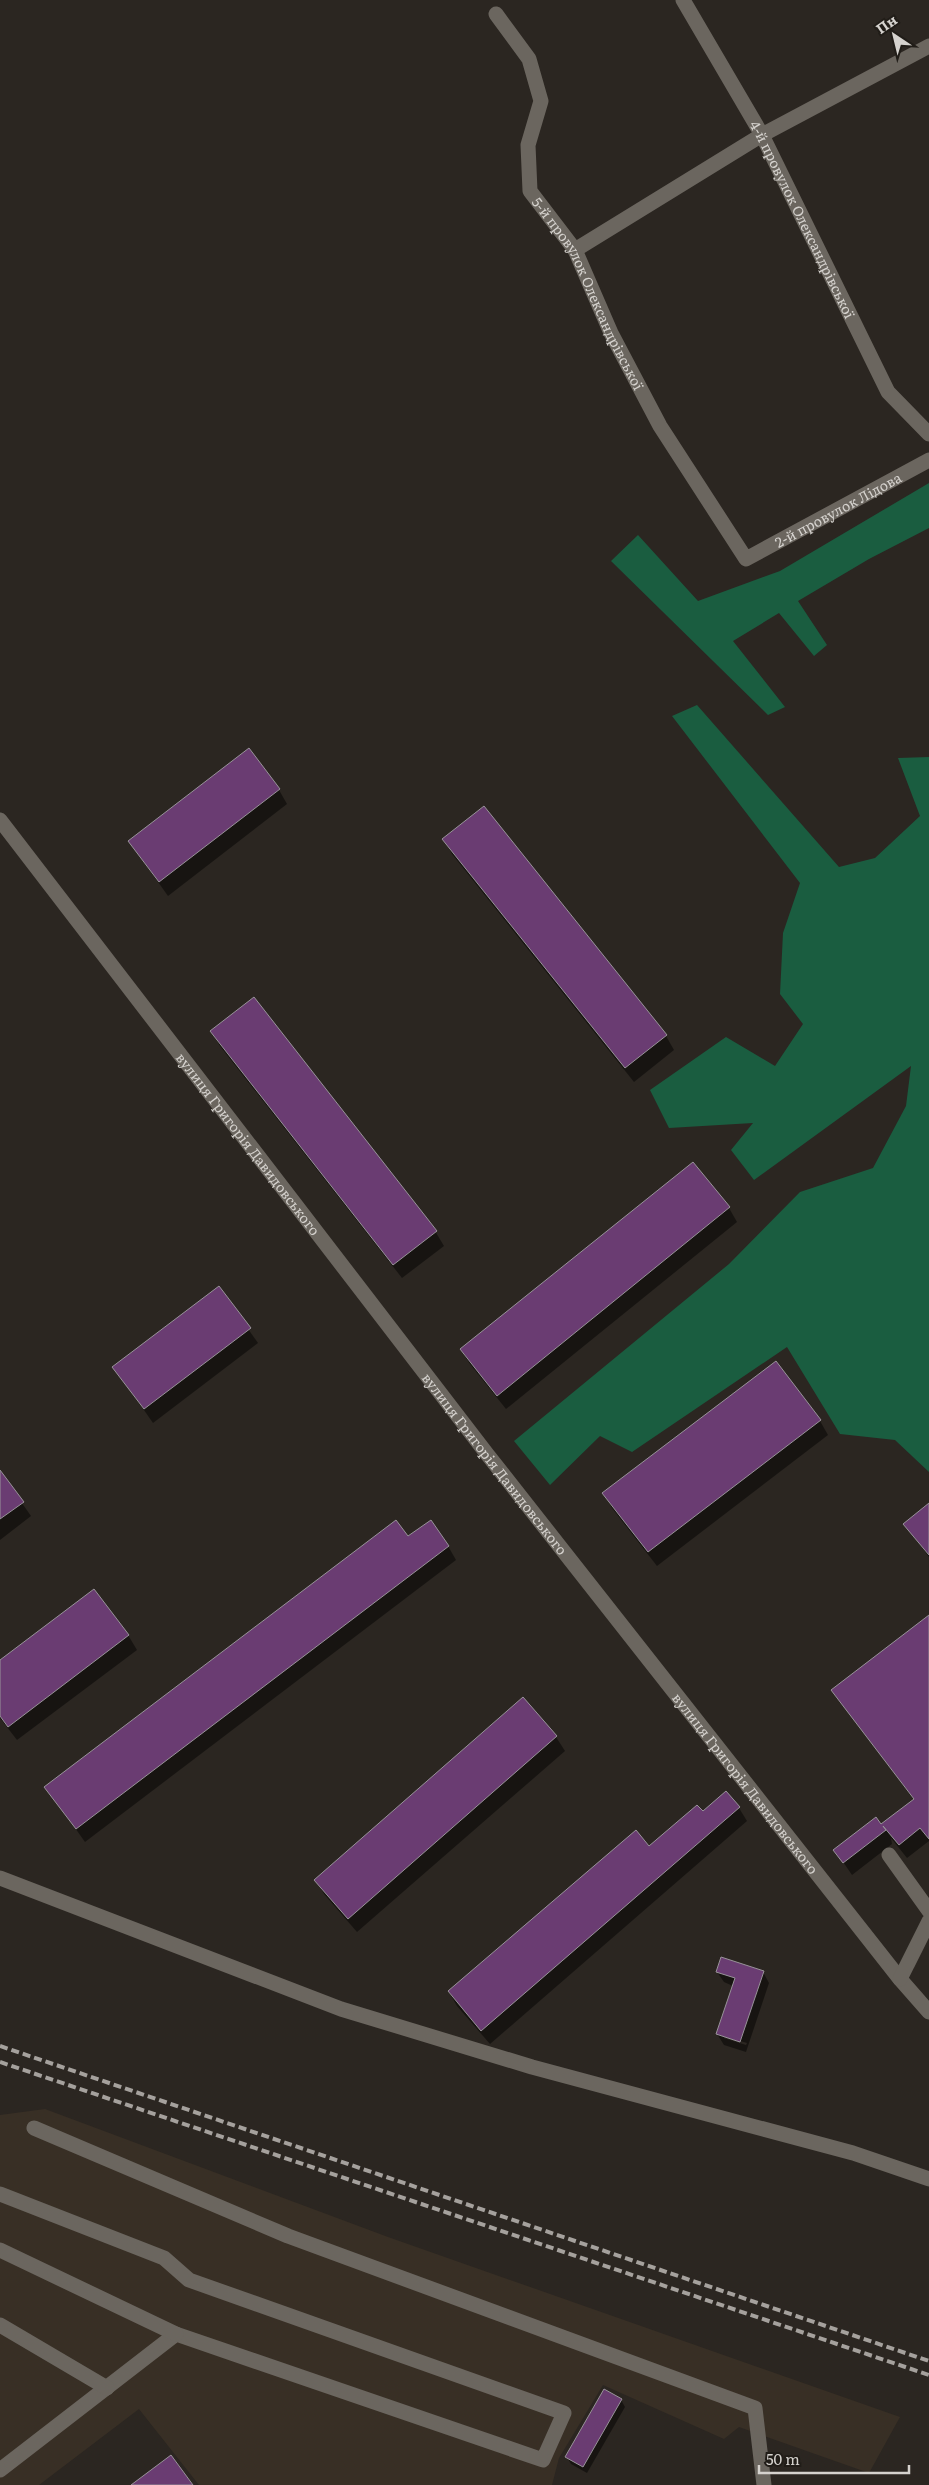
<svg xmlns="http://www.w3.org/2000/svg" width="929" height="2485" font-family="Literata,serif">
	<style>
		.built { fill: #382f25 }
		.green { fill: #1a5d40 }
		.shadow { fill: #0007; fill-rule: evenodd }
		.building { fill: #6a3c72; stroke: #989399 }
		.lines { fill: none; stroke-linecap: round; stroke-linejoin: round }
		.minor { stroke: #6b665f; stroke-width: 15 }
		.rail { stroke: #a5a19d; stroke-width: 4; stroke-dasharray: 8 4; stroke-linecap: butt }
		.labels { text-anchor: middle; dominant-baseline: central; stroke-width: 5; stroke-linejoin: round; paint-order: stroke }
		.street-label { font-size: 14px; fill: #d5d2ce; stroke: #211d18 }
	</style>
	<rect width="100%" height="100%" fill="#2b2621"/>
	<!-- built -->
	<polygon class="built" points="45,2109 388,2237 900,2417 869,2473 739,2427 724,2439 603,2385 559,2458 552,2485 199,2485 139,2409 39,2485 0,2485 0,2115"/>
	<!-- green -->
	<g class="green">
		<polygon points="929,483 929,528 869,559 798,601 827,645 814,656 779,613 733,641 785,707 768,715 611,561 638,535 698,601 780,571"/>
		<polygon points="697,705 839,867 875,858 920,816 898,758 929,757 929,1472 895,1440 840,1434 787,1347 632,1452 600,1436 550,1485 514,1441 729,1264 800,1192 873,1168 906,1106 911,1066 754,1180 731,1150 753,1123 669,1128 650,1090 726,1037 775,1066 803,1024 780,994 783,933 800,883 672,716"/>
	</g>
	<!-- shadow -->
	<g class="shadow">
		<polygon points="279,790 287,804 168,896 129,841"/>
		<polygon points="444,839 666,1036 674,1050 634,1082 452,854"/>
		<polygon points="212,1032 435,1231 444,1246 402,1278 220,1046"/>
		<polygon points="693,1163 729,1208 737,1222 506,1409 470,1364 461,1350"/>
		<polygon points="219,1288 258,1343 153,1423 114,1367"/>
		<polygon points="820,1421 828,1435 657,1566 612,1508 604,1493"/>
		<polygon points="0,1472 31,1516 0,1540"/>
		<polygon points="929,1508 929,1557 905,1524"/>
		<polygon points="408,1538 448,1546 456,1560 85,1842 46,1787"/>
		<polygon points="929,1621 929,1841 907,1858 891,1838 892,1844 852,1875 835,1850 881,1826 914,1800 833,1690"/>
		<polygon points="128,1635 137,1650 17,1740 0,1718 0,1662"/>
		<polygon points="523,1699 556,1737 565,1751 357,1932 324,1894 316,1880"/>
		<polygon points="739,1808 747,1821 490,2044 457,2006 449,1992 649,1848 702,1813"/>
		<path d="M717,1972H763L769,1983L746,2052L724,2045L717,2034L733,1986L724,1982ZM724,2036L747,2043L746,2045L724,2038Z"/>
		<polygon points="621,2400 625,2407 587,2473 571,2464 567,2457"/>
	</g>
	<!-- building -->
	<g class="building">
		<polygon points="249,748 280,789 159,882 128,841"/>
		<polygon points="484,806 667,1035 625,1068 442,839"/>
		<polygon points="254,997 437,1231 393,1265 210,1031"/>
		<polygon points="693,1162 730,1207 497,1396 460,1349"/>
		<polygon points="219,1286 251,1328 144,1409 112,1367"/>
		<polygon points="776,1361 821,1420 648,1552 602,1493"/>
		<polygon points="0,1470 24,1502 0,1519"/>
		<polygon points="929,1503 929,1555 903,1524"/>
		<polygon points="396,1520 408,1536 431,1520 449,1546 76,1829 44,1787"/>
		<polygon points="94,1589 129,1635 8,1727 0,1716 0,1660"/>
		<polygon points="929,1615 929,1839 920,1828 899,1845 883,1826 886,1830 843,1863 833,1850 876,1817 881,1824 914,1799 831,1690"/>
		<polygon points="523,1697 557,1736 348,1919 314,1880"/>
		<polygon points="726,1791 740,1807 481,2031 448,1991 636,1830 649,1846 697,1805 703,1811"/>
		<polygon points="721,1957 764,1971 740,2042 716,2034 735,1978 716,1972"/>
		<polygon points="604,2389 622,2399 583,2467 565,2457"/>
		<polygon points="171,2455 193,2485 131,2485"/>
	</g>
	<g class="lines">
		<!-- minor -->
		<g class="minor">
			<path id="s1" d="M683,0L762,135L888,392L929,434"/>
			<path id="s2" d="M496,14L529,59L541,101L528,145L530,191L575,250L611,333L660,426L746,559L929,460"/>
			<polyline points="575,250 762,135 929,46"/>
			<path id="s3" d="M0,820L487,1454L900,1979L929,2012"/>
			<polyline points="889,1855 929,1911"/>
			<polyline points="0,1878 341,2009 532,2067 853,2153 929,2179"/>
			<polyline points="900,1979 929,1921"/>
			<polyline points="34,2128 288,2236 755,2408 764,2485"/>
			<polyline points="0,2194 164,2258 189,2280 564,2413 543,2460 176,2334 0,2470"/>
			<polyline points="0,2250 176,2334"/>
			<polyline points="0,2325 107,2388"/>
		</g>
		<!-- rail -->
		<g class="rail">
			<polyline points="0,2046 929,2361"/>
			<polyline points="0,2062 929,2375"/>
		</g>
	</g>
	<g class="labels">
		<!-- street labels -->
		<g class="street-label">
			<text stroke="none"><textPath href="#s1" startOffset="250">4-й провулок Олександрівської</textPath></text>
			<text stroke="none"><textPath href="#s2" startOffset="310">5-й провулок Олександрівської</textPath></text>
			<text stroke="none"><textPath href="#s2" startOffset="724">2-й провулок Лідова</textPath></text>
			<text stroke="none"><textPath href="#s3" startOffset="408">вулиця Григорія Давидовського</textPath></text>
			<text stroke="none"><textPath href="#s3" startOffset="812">вулиця Григорія Давидовського</textPath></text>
			<text stroke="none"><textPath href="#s3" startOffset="1218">вулиця Григорія Давидовського</textPath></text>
		</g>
	</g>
	<!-- north arrow -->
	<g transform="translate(894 35) rotate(325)" stroke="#211d18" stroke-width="4" paint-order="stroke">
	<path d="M0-4L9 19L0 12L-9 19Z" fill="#d5d2ce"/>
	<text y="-8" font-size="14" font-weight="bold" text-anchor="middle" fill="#d5d2ce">Пн</text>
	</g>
	<!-- scale -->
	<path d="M759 2465v8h150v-8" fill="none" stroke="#d5d2ce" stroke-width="2.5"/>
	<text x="766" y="2465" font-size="15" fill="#d5d2ce" stroke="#211d18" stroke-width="4" paint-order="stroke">50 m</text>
</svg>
